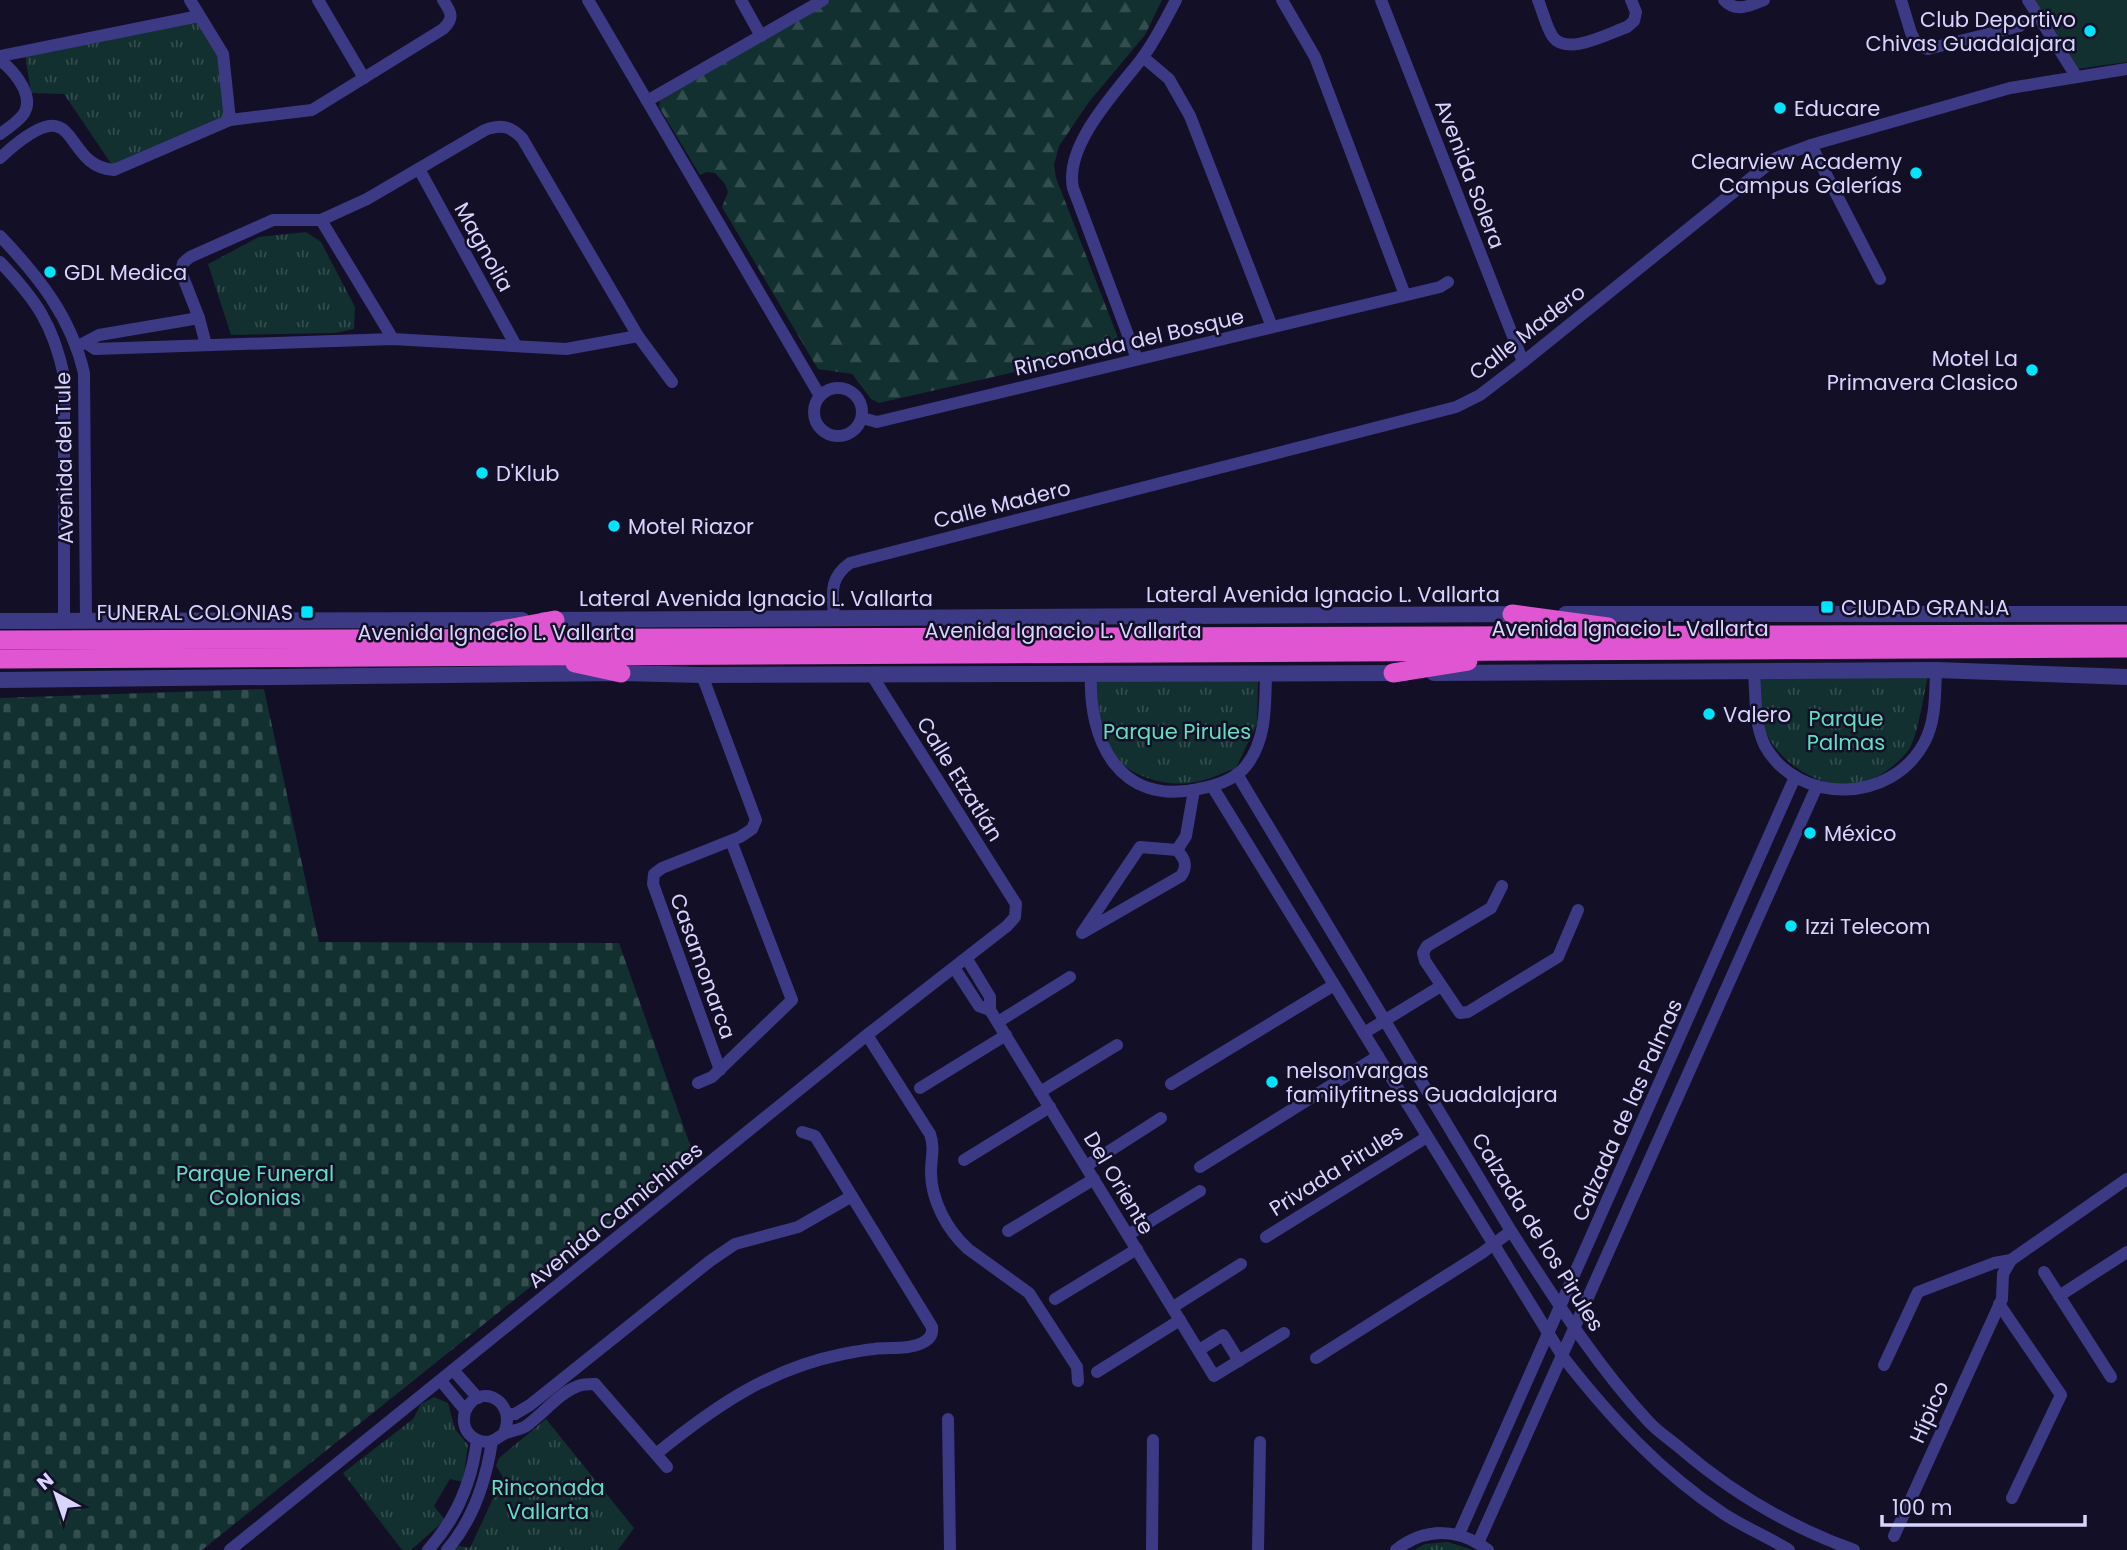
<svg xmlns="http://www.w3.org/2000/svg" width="2127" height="1550" font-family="Poppins,sans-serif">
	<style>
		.grass { fill: url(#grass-tufts) }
		.forest { fill: url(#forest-firs) }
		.cemetery { fill: url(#cemetery-stones) }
		.garden { fill: #12302f }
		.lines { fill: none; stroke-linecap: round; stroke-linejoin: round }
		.minor { stroke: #3d3a85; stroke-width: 12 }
		.tertiary { stroke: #3d3a85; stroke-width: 16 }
		.trunk { stroke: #e055d1; stroke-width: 19 }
		.poi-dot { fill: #00e5ff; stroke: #130f26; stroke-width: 2.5 }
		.labels { text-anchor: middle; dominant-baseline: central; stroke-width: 5; stroke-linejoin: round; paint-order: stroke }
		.poi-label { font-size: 21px; fill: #d9d4ff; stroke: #130f26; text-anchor: start }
		.street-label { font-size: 21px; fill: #d9d4ff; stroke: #130f26 }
		.park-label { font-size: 21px; fill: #5fe0c0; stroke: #130f26 }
	</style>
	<defs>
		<pattern id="grass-tufts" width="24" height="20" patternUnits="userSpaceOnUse" patternTransform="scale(1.75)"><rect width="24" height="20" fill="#12302f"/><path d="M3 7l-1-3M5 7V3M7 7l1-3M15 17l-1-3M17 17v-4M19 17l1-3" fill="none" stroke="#344d4e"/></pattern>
		<pattern id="forest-firs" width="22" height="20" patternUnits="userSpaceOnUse" patternTransform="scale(1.75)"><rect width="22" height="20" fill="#12302f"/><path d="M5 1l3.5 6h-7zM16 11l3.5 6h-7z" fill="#344d4e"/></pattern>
		<pattern id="cemetery-stones" width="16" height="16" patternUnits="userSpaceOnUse" patternTransform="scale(1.75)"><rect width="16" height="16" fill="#12302f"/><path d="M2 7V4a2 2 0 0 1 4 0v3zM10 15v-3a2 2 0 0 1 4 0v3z" fill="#344d4e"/></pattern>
	</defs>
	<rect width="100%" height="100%" fill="#130f26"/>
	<!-- grass -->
	<g class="grass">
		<polygon points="196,20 217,53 226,117 112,165 64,94 31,93 25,54"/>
		<polygon points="306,232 321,242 355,307 354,329 335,333 231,335 208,264 259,237"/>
		<path d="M1928,676C1924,693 1918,736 1909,749C1899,765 1871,784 1852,785C1816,788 1774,759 1763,725C1759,711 1761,692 1760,677Z"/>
		<path d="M1095,678L1258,679L1257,724L1236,768C1224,772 1212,779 1200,781C1166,790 1116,775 1104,738C1098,719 1098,697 1095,678Z"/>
		<polygon points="434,1397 448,1403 455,1429 468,1445 463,1482 450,1479 434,1506 445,1520 411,1550 402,1550 343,1473 413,1419 421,1404"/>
		<polygon points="546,1419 634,1528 618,1550 455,1550 458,1546 470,1548 503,1477 496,1466 499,1458"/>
		<polygon points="1448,1542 1473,1550 1414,1550 1425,1544"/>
	</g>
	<!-- forest -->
	<polygon class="forest" points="827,0 1162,0 1145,35 1089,102 1059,146 1054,165 1056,178 1117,335 1118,342 1111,350 879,403 871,399 852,374 818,369 722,207 728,192 725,184 715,173 707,172 700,175 659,107 660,99"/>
	<!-- cemetery -->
	<polygon class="cemetery" points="264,689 319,942 619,943 694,1156 202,1550 0,1550 0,698"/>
	<!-- garden -->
	<polygon class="garden" points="2034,0 2127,0 2127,62 2077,69"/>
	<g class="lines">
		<!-- minor -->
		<g class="minor">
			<polyline points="190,0 223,54 230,120"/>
			<polyline points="318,0 364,78"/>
			<polyline points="588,0 820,396"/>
			<polyline points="741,0 761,36"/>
			<polyline points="1282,0 1315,57 1405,295"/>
			<polyline points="1381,0 1523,362"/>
			<path d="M1538,0C1543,12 1546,27 1553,37C1567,56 1607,34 1627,27L1634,21L1636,12L1631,0"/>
			<path d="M1724,0C1736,13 1749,6 1764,0"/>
			<polyline points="1901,0 1911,33 1918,46 1928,49 2020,26"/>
			<polyline points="2028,0 2076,76"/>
			<polyline points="0,56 199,16"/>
			<polyline points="1143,57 1169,79 1190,116 1272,327"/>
			<path d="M0,60C15,72 37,98 22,116C16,123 7,129 0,134"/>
			<polyline points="647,101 823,0"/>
			<polyline points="1811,145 1880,279"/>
			<path d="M0,158C84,81 58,166 114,170L230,120L312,110L443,29C455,18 451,12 443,0"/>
			<polyline points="419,169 515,344"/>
			<polyline points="321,220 393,339"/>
			<path d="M0,236C39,277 71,317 84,373L86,621"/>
			<path d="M0,262C36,300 53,324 64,376V621"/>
			<polyline points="86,343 95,349 393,339 566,349 638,336"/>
			<polyline points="80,345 99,335 199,318"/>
			<path d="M206,345L199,318L181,272L183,263L190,257L273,220H321L367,199L485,130C501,124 510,126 522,138L638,336L672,382"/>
			<path d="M1137,359L1073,188C1064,144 1118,90 1143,57C1156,39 1166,19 1176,0"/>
			<circle cx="838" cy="412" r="24"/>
			<polyline points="862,418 877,422 1440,287 1448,282"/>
			<path d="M834,619C833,594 828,579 850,563L1456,407L1480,395L1523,362L1776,158L1811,145L2010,88L2127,69"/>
			<path d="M1754,672C1756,696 1754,724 1765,746C1799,806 1892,803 1924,743C1936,721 1935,695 1936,670"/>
			<path d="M1091,673C1088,741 1119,806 1198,789C1215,786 1235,780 1246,766C1267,739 1265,706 1266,673"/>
			<polyline points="702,675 756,820 752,829 740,837 662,868 654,874 653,884 720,1070"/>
			<path d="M1237,774L1511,1231C1553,1296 1595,1364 1648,1421C1657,1431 1669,1439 1680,1448C1731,1492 1790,1527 1854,1550"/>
			<path d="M1212,786L1563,1357C1610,1417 1659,1471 1724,1514C1744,1527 1768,1537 1789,1550"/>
			<path d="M1140,847L1177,850C1185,859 1188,866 1181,876L1082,933Z"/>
			<polyline points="1177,850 1186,836 1194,790"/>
			<polyline points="1502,886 1491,908 1427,946 1423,953 1425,961 1460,1013 1468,1012 1558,957 1578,910"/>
			<polyline points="967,959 990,997 990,1010"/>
			<polyline points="955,969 979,1006 990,1010"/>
			<polyline points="990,1010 1214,1376 1284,1333"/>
			<polyline points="998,1022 1070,977"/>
			<polyline points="1364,1033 1441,986"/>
			<path d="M867,1035L930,1134C935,1148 931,1158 931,1172C931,1200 947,1230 968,1249L1029,1293L1077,1367L1078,1381"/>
			<polyline points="698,1083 712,1077 792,1000 731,841"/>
			<polyline points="1171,1084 1334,985"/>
			<polyline points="920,1088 1006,1035"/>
			<polyline points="1040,1092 1117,1045"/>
			<polyline points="964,1160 1050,1107"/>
			<polyline points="1086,1166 1161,1118"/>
			<polyline points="1200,1167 1378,1056"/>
			<polyline points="1008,1231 1094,1179"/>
			<polyline points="1128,1235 1200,1191"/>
			<polyline points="1266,1237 1427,1137"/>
			<polyline points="2044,1272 2111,1377"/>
			<polyline points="2059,1296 2127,1252"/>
			<polyline points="1055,1299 1137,1249"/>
			<polyline points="1999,1304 2061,1395 2012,1498"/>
			<polyline points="1173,1307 1241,1264"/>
			<polyline points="1199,1350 1223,1335 1239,1361"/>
			<polyline points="1316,1358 1482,1253 1511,1231"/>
			<polyline points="1884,1365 1918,1292 1994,1263 2011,1260 2127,1179"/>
			<polyline points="454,1371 478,1398"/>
			<polyline points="1097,1372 1180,1320"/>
			<polyline points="441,1381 465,1410"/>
			<polyline points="595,1384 667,1467"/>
			<polyline points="508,1414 515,1414 530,1405 710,1261 735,1244 798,1227 852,1196"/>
			<polyline points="948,1419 950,1550"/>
			<path d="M504,1433C517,1405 485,1382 468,1406C464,1412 463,1420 465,1427C469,1438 481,1444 492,1441C497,1439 501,1435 506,1433C513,1430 520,1430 526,1426C543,1414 559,1393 578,1386C583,1384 590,1384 595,1384"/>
			<path d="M656,1454C714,1407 768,1369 843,1354C853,1352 864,1350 874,1349C889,1347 908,1350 922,1343C929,1340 933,1335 932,1327L815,1136L802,1132"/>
			<polyline points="1459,1534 1795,777"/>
			<polyline points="1894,1536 2002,1299 2003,1274 2011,1260"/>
			<polyline points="1478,1543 1817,786"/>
			<polyline points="230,1550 867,1035 1007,926 1015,917 1016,904 871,674"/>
			<path d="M428,1550C457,1518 472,1482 477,1440"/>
			<path d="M447,1550C474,1519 486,1481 492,1441"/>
			<polyline points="1152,1550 1153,1440"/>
			<polyline points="1258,1550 1260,1442"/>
			<path d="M1396,1550C1425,1527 1459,1528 1488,1550"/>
		</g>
		<!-- tertiary -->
		<g class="tertiary">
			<polyline points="1566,614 2127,614"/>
			<polyline points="544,620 1523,614"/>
			<polyline points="0,621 522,620"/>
			<polyline points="1434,673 1936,670 2127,677"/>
			<polyline points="0,680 621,673 702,675 1404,673"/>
		</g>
		<!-- trunk -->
		<g class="trunk">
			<polyline points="1512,614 1608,627"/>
			<polyline points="497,631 555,620"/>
			<polyline points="0,640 2127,634"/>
			<polyline points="0,659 2127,648"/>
			<polyline points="575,663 621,673"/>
			<polyline points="1393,673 1468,661"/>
		</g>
	</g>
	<!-- markers -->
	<g class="poi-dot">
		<circle cx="2090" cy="31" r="7"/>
		<circle cx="1780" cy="108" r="7"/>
		<circle cx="1916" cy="173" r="7"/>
		<circle cx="50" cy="272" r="7"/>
		<circle cx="2032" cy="370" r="7"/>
		<circle cx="482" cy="473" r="7"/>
		<circle cx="614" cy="526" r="7"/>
		<rect x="1820" y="600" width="14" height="14" rx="3.5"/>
		<rect x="300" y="605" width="14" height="14" rx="3.5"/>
		<circle cx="1709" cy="714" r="7"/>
		<circle cx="1810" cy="833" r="7"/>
		<circle cx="1791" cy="926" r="7"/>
		<circle cx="1272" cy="1082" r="7"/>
	</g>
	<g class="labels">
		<!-- poi labels -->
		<g class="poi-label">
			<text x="2076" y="19" text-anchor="end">Club Deportivo<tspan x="2076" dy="24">Chivas Guadalajara</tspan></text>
			<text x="1794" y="108">Educare</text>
			<text x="1902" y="161" text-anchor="end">Clearview Academy<tspan x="1902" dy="24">Campus Galerías</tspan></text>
			<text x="64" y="272">GDL Medica</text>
			<text x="2018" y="358" text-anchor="end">Motel La<tspan x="2018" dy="24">Primavera Clasico</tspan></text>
			<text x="496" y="473">D'Klub</text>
			<text x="628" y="526">Motel Riazor</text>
			<text x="1841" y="607">CIUDAD GRANJA</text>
			<text x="293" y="612" text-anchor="end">FUNERAL COLONIAS</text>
			<text x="1723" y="714">Valero</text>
			<text x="1824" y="833">México</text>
			<text x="1805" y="926">Izzi Telecom</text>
			<text x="1286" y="1070">nelsonvargas<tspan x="1286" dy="24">familyfitness Guadalajara</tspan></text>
		</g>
		<!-- street labels -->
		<g class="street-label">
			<text transform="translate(1470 174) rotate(69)">Avenida Solera</text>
			<text transform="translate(484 247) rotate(61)">Magnolia</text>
			<text transform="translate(1527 332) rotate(-38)">Calle Madero</text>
			<text transform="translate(1129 342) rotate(-13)">Rinconada del Bosque</text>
			<text transform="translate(64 458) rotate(-91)">Avenida del Tule</text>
			<text transform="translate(1002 504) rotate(-14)">Calle Madero</text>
			<text x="1323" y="594">Lateral Avenida Ignacio L. Vallarta</text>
			<text x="756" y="598">Lateral Avenida Ignacio L. Vallarta</text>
			<text x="1630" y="628">Avenida Ignacio L. Vallarta</text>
			<text x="1063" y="630">Avenida Ignacio L. Vallarta</text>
			<text x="496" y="632">Avenida Ignacio L. Vallarta</text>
			<text transform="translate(960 779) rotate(58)">Calle Etzatlán</text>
			<text transform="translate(703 966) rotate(70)">Casamonarca</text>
			<text transform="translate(1627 1110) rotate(-66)">Calzada de las Palmas</text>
			<text transform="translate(1336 1170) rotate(-32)">Privada Pirules</text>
			<text transform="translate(1119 1183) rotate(59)">Del Oriente</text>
			<text transform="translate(615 1215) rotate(-39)">Avenida Camichines</text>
			<text transform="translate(1538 1232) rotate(58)">Calzada de los Pirules</text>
			<text transform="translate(1929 1412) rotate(-66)">Hípico</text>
		</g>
		<!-- park labels -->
		<g class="park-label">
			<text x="1846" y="718">Parque<tspan x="1846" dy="24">Palmas</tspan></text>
			<text x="1177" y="731">Parque Pirules</text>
			<text x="255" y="1173">Parque Funeral<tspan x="255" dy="24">Colonias</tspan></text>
			<text x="548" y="1487">Rinconada<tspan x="548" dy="24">Vallarta</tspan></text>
		</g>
	</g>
	<!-- north arrow -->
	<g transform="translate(56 1494) rotate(320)" stroke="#130f26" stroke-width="5" paint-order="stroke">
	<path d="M0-5L12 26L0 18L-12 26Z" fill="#d9d4ff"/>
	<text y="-10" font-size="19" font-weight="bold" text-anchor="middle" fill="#d9d4ff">N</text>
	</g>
	<!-- scale -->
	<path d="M1882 1515v10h203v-10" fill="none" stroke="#d9d4ff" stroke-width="3.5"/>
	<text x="1892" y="1515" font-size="21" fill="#d9d4ff" stroke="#130f26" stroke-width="5" paint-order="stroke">100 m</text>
</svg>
